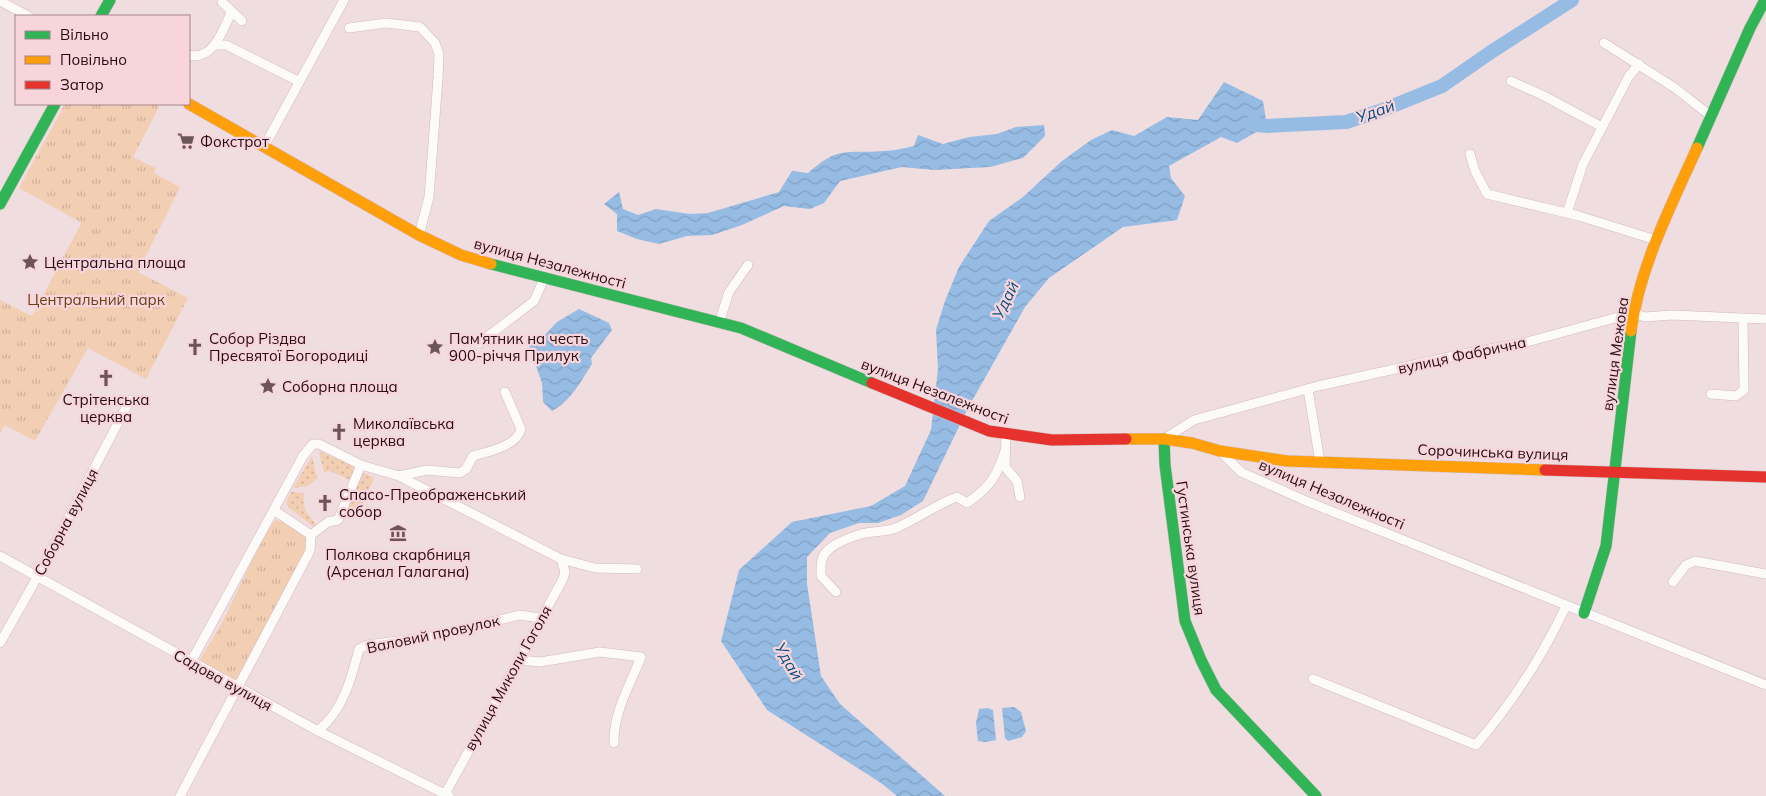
<svg xmlns="http://www.w3.org/2000/svg" width="1766" height="796" font-family="Mulish,sans-serif">
	<style>
		.grass { fill: url(#grass-dots) }
		.park { fill: url(#park-tufts) }
		.water { fill: url(#water-waves) }
		.lines { fill: none; stroke-linecap: round; stroke-linejoin: round }
		.river { stroke: #96bce4; stroke-width: 14 }
		.street-casing { stroke: #d2babe; stroke-width: 10 }
		.fast-casing { stroke: #d2babe; stroke-width: 12 }
		.slow-casing { stroke: #d2babe; stroke-width: 12 }
		.jam-casing { stroke: #d2babe; stroke-width: 12 }
		.street { stroke: #fdfafa; stroke-width: 9 }
		.fast { stroke: #30b455; stroke-width: 11 }
		.slow { stroke: #ff9f0a; stroke-width: 11 }
		.jam { stroke: #e5322d; stroke-width: 11 }
		.labels { text-anchor: middle; dominant-baseline: central; stroke-width: 4.5; stroke-linejoin: round; paint-order: stroke }
		.poi-label { font-size: 15px; fill: #270b12; stroke: #f7d5db; text-anchor: start }
		.street-label { font-size: 15px; fill: #270b12; stroke: #f7d5db }
		.park-label { font-size: 15px; fill: #694215; stroke: #f7d5db }
		.water-label { font-size: 16px; font-style: italic; fill: #004d7f; stroke: #f7d5db }
	</style>
	<defs>
		<pattern id="grass-dots" width="8" height="8" patternUnits="userSpaceOnUse" patternTransform="scale(1.25)"><rect width="8" height="8" fill="#f2ceb3"/><path d="M2 2h.1M6 6h.1" fill="none" stroke="#d0b099" stroke-width="1.8" stroke-linecap="round"/></pattern>
		<pattern id="park-tufts" width="24" height="20" patternUnits="userSpaceOnUse" patternTransform="scale(1.25)"><rect width="24" height="20" fill="#f2ceb3"/><path d="M3 7l-1-3M5 7V3M7 7l1-3M15 17l-1-3M17 17v-4M19 17l1-3" fill="none" stroke="#d0b099"/></pattern>
		<pattern id="water-waves" width="16" height="10" patternUnits="userSpaceOnUse" patternTransform="scale(1.25)"><rect width="16" height="10" fill="#96bce4"/><path d="M0 5q4-4 8 0t8 0" fill="none" stroke="#81a0c3"/></pattern>
	</defs>
	<rect width="100%" height="100%" fill="#efdde0"/>
	<!-- grass -->
	<g class="grass">
		<polygon points="321,452 357,467 350,480 330,471 324,472 319,453"/>
		<polygon points="312,456 317,478 308,486 293,488"/>
		<polygon points="362,472 374,478 357,517 343,513"/>
		<path d="M291,492L304,493C302,508 306,513 316,524L314,527L289,508L286,503Z"/>
	</g>
	<!-- park -->
	<g class="park">
		<polygon points="65,104 103,104 108,106 109,104 154,104 159,107 133,157 156,168 154,173 180,187 138,272 188,298 146,379 88,348 35,441 5,425 0,433 0,300 32,316 81,224 80,222 19,188"/>
		<path d="M275,520C290,523 310,530 308,548L236,680L223,676L199,661L221,625L265,534Z"/>
	</g>
	<!-- water -->
	<g class="water">
		<polygon points="1224,82 1263,101 1267,126 1237,143 1221,137 1169,166 1171,178 1185,196 1177,220 1123,227 1049,278 1025,307 968,408 923,501 901,515 878,523 859,523 830,533 807,557 807,584 821,676 840,704 945,796 897,796 881,783 767,710 721,641 739,570 792,522 871,506 905,486 931,430 938,369 936,330 945,301 959,267 989,221 1023,197 1062,161 1091,140 1112,130 1134,136 1167,117 1198,120"/>
		<path d="M1044,125L1045,136L1023,158L990,167L934,170L902,167L840,181L824,203L810,209L784,206L742,225L712,235L687,236L659,244L637,239L617,231V214L604,204L619,192L623,209L638,215L656,209L690,214L708,213L779,192L792,171L808,173C840,145 845,154 883,151C894,151 904,148 914,146L918,135L943,144L969,137L997,134L1016,127Z"/>
		<path d="M579,309L609,323L612,330L591,358L592,364C581,381 571,401 552,411L543,402L542,383L529,346L541,339L557,322Z"/>
		<polygon points="1014,707 1021,712 1026,731 1022,737 1008,741 1005,738 1002,708"/>
		<polygon points="988,708 993,710 996,740 986,742 978,741 976,723 979,709"/>
	</g>
	<g class="lines">
		<!-- river -->
		<polyline class="river" points="1250,124 1267,126 1346,122 1380,111 1442,86 1491,52 1572,0"/>
		<!-- street casing -->
		<g class="street-casing">
			<g id="street">
				<polyline points="0,1 28,16"/>
				<polyline points="222,2 242,21"/>
				<polyline points="349,28 386,23 420,27 435,43 439,54 438,78 429,197 419,235"/>
				<polyline points="1604,43 1675,88 1712,117"/>
				<polyline points="215,45 226,45 298,81"/>
				<path d="M189,55C213,61 223,30 231,13"/>
				<polyline points="1511,81 1544,96 1602,127"/>
				<polyline points="265,145 344,0"/>
				<polyline points="1470,154 1475,171 1487,194 1579,216 1656,240"/>
				<polyline points="1567,213 1583,164 1629,76 1639,64"/>
				<polyline points="719,323 729,292 748,265"/>
				<polyline points="479,343 534,301 544,279"/>
				<polyline points="1308,389 1320,462"/>
				<polyline points="1711,394 1736,396 1744,390 1743,319"/>
				<polyline points="1006,435 1005,467 1017,481 1020,497"/>
				<polyline points="1164,439 1194,420 1318,386 1463,354 1527,342 1633,313 1645,317 1672,315 1766,319"/>
				<polyline points="1220,451 1241,472 1306,501 1766,685"/>
				<path d="M399,476L427,470L460,473L466,469L473,456C488,452 517,446 521,429L505,392"/>
				<polyline points="311,535 328,522 338,520 361,465"/>
				<polyline points="0,556 318,731 449,796"/>
				<polyline points="1673,582 1686,565 1695,561 1766,574"/>
				<path d="M836,592L821,576C821,567 820,558 827,551C837,541 860,533 873,532C881,531 888,531 896,528C917,519 935,505 957,497L967,503C990,487 996,478 1005,451"/>
				<polyline points="0,643 34,583 130,400"/>
				<path d="M519,660L540,662L600,652L641,657C630,685 613,713 614,743"/>
				<polyline points="191,662 303,456 313,444 319,444 361,465 399,476 561,559 595,568 637,569"/>
				<path d="M1313,679L1476,745C1513,702 1542,657 1566,606"/>
				<path d="M318,731C343,710 351,680 359,649L367,645L429,637L520,615L540,618"/>
				<polyline points="180,796 310,551 311,535 275,511"/>
				<polyline points="444,796 563,579 565,572 561,559"/>
			</g>
		</g>
		<!-- fast casing -->
		<g class="fast-casing">
			<g id="fast">
				<polyline points="101,16 110,0"/>
				<polyline points="1697,148 1750,28 1765,0"/>
				<polyline points="0,204 55,104"/>
				<polyline points="491,264 741,328 872,383"/>
				<polyline points="1164,439 1165,465 1185,621 1201,660 1216,690 1316,796"/>
				<polyline points="1584,613 1606,546 1631,331"/>
			</g>
		</g>
		<!-- slow casing -->
		<g class="slow-casing">
			<g id="slow">
				<polyline points="189,104 419,235 461,255 491,264"/>
				<path d="M1631,331C1639,268 1671,206 1697,148"/>
				<polyline points="1126,439 1164,439 1192,443 1220,451 1287,461 1545,470"/>
			</g>
		</g>
		<!-- jam casing -->
		<g class="jam-casing">
			<g id="jam">
				<polyline points="872,383 989,431 1052,440 1126,439"/>
				<polyline points="1545,470 1766,477"/>
			</g>
		</g>
		<!-- street -->
		<use href="#street" class="street"/>
		<!-- fast -->
		<use href="#fast" class="fast"/>
		<!-- slow -->
		<use href="#slow" class="slow"/>
		<!-- jam -->
		<use href="#jam" class="jam"/>
	</g>
	<!-- icons -->
	<defs>
		<g id="supermarket-bare" transform="scale(1.35)"><path d="M-6-5.5h2.5l.6 2H6L4.5 2H-2.5L-4.4-4H-6ZM-1.5 3.2a1.3 1.3 0 1 0 .1 0ZM3 3.2a1.3 1.3 0 1 0 .1 0Z" fill="#6d545a" stroke="#f7d5db" stroke-width="2.5" paint-order="stroke"/></g>
		<g id="sight-bare" transform="scale(1.35)"><path d="M0-6L1.8-2.2L6-1.7L2.9 1.2L3.7 5.4L0 3.3L-3.7 5.4L-2.9 1.2L-6-1.7L-1.8-2.2Z" fill="#6d545a" stroke="#f7d5db" stroke-width="2.5" paint-order="stroke"/></g>
		<g id="church-bare" transform="scale(1.35)"><path d="M-1.2-6h2.4v3.5h3.3v2.4h-3.3V6h-2.4V-.1h-3.3v-2.4h3.3Z" fill="#6d545a" stroke="#f7d5db" stroke-width="2.5" paint-order="stroke"/></g>
		<g id="museum-bare" transform="scale(1.35)"><path d="M0-6L6-3V-2H-6V-3ZM-5-1h2V3h-2ZM-1-1h2V3h-2ZM3-1h2V3H3ZM-6 4H6V6H-6Z" fill="#6d545a" stroke="#f7d5db" stroke-width="2.5" paint-order="stroke"/></g>
	</defs>
	<g fill-rule="evenodd">
		<use href="#supermarket-bare" x="186" y="141"/>
		<use href="#sight-bare" x="30" y="262"/>
		<use href="#church-bare" x="195" y="347"/>
		<use href="#sight-bare" x="435" y="347"/>
		<use href="#church-bare" x="106" y="378"/>
		<use href="#sight-bare" x="268" y="386"/>
		<use href="#church-bare" x="339" y="432"/>
		<use href="#church-bare" x="325" y="503"/>
		<use href="#museum-bare" x="398" y="533"/>
	</g>
	<g class="labels">
		<!-- poi labels -->
		<g class="poi-label">
			<text x="200" y="141">Фокстрот</text>
			<text x="44" y="262">Центральна площа</text>
			<text x="209" y="338">Собор Різдва<tspan x="209" dy="17">Пресвятої Богородиці</tspan></text>
			<text x="449" y="338">Пам'ятник на честь<tspan x="449" dy="17">900-річчя Прилук</tspan></text>
			<text x="282" y="386">Соборна площа</text>
			<text x="106" y="399" text-anchor="middle">Стрітенська<tspan x="106" dy="17">церква</tspan></text>
			<text x="353" y="423">Миколаївська<tspan x="353" dy="17">церква</tspan></text>
			<text x="339" y="494">Спасо-Преображенський<tspan x="339" dy="17">собор</tspan></text>
			<text x="398" y="554" text-anchor="middle">Полкова скарбниця<tspan x="398" dy="17">(Арсенал Галагана)</tspan></text>
		</g>
		<!-- street labels -->
		<g class="street-label">
			<text transform="translate(550 263) rotate(15)">вулиця Незалежності</text>
			<text transform="translate(1615 354) rotate(-82)">вулиця Межова</text>
			<text transform="translate(1462 355) rotate(-12)">вулиця Фабрична</text>
			<text transform="translate(935 391) rotate(21)">вулиця Незалежності</text>
			<text transform="translate(1493 452) rotate(2)">Сорочинська вулиця</text>
			<text transform="translate(1332 494) rotate(23)">вулиця Незалежності</text>
			<text transform="translate(66 522) rotate(-62)">Соборна вулиця</text>
			<text transform="translate(1191 548) rotate(82)">Густинська вулиця</text>
			<text transform="translate(433 634) rotate(-12)">Валовий провулок</text>
			<text transform="translate(508 678) rotate(-61)">вулиця Миколи Гоголя</text>
			<text transform="translate(223 680) rotate(29)">Садова вулиця</text>
		</g>
		<!-- park labels -->
		<g class="park-label">
			<text x="96" y="299">Центральний парк</text>
		</g>
		<!-- water labels -->
		<g class="water-label">
			<text transform="translate(1375 111) rotate(-19)">Удай</text>
			<text transform="translate(1005 300) rotate(-64)">Удай</text>
			<text transform="translate(789 661) rotate(60)">Удай</text>
		</g>
	</g>
	<!-- legend -->
	<rect x="15" y="15" width="175" height="90" fill="#f7d5db" stroke="#a4848b"/>
	<rect x="25" y="31" width="25" height="8" fill="#30b455" stroke="#a4848b"/>
	<text x="60" y="40" font-size="15" fill="#270b12">Вільно</text>
	<rect x="25" y="56" width="25" height="8" fill="#ff9f0a" stroke="#a4848b"/>
	<text x="60" y="65" font-size="15" fill="#270b12">Повільно</text>
	<rect x="25" y="81" width="25" height="8" fill="#e5322d" stroke="#a4848b"/>
	<text x="60" y="90" font-size="15" fill="#270b12">Затор</text>
</svg>
